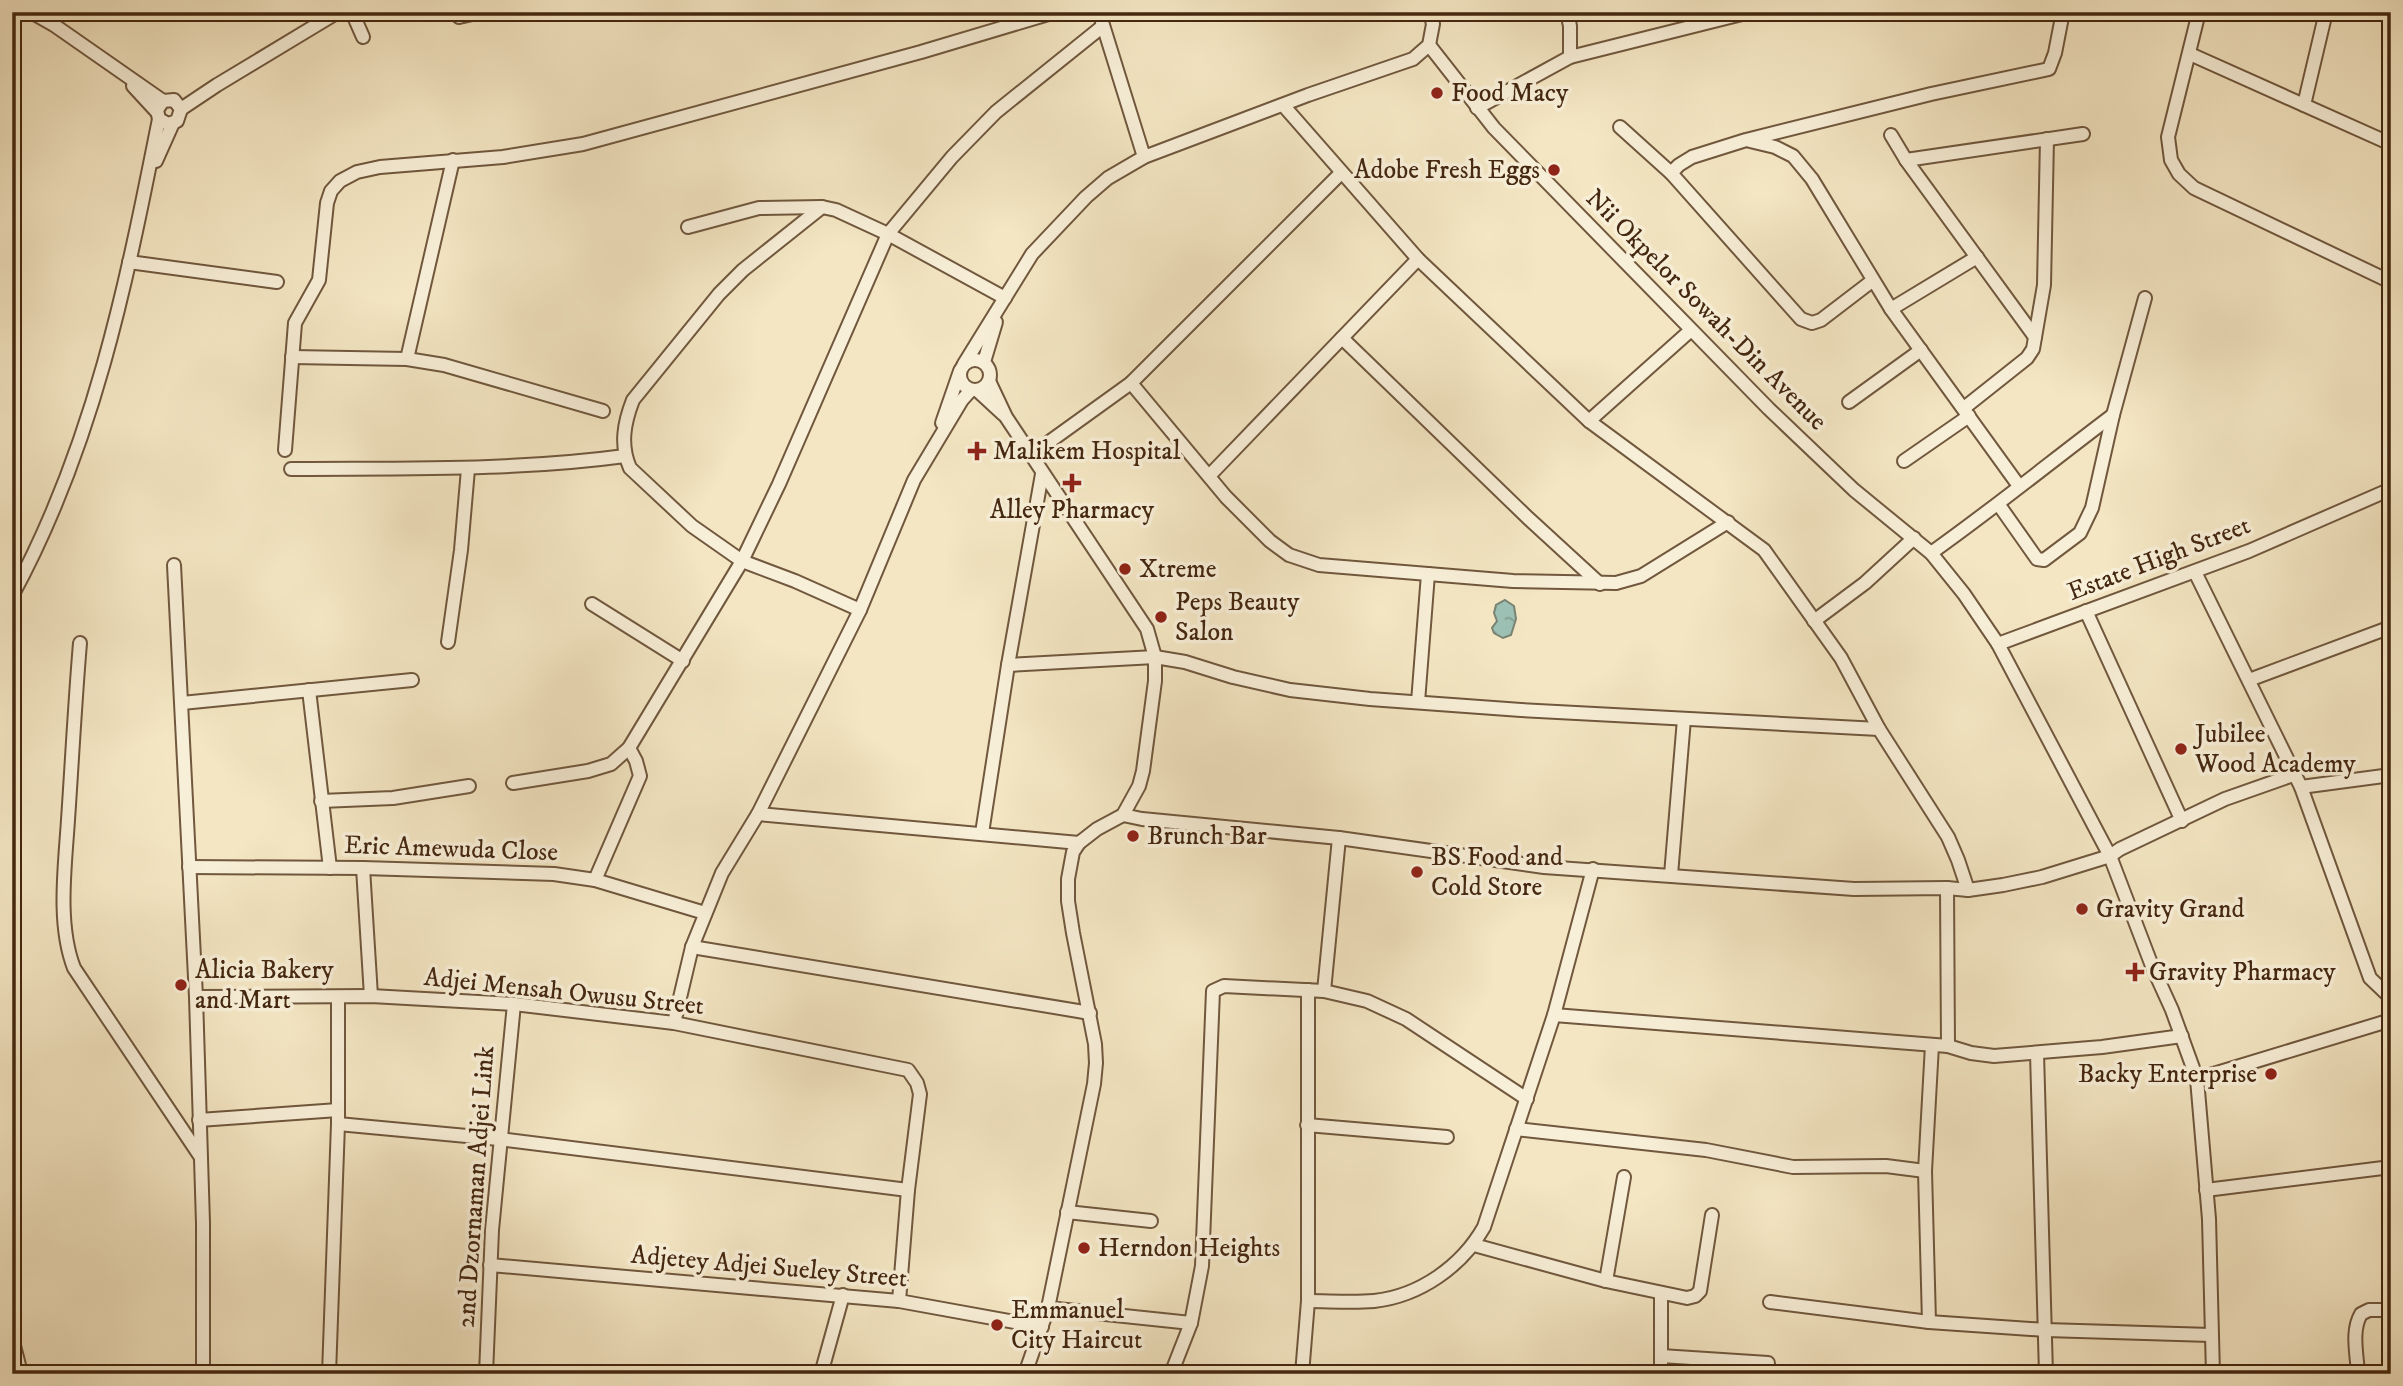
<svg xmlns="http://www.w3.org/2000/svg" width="2403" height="1386" font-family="'IM FELL DW Pica',serif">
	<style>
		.water { fill: url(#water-ripples); stroke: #798372; stroke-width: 2 }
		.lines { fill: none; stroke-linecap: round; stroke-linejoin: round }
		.minor-casing { stroke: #70573d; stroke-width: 16 }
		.minor { stroke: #f8efd8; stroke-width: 12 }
		.poi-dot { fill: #8f2418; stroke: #f8efd8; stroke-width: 2.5 }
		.labels { text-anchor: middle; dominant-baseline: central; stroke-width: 7; stroke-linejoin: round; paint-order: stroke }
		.poi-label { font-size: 26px; fill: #442710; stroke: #f8efd8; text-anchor: start }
		.street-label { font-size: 26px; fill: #442710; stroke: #f8efd8 }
	</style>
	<defs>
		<pattern id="water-ripples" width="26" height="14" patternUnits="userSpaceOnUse" patternTransform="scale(1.75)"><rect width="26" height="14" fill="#9cc0b4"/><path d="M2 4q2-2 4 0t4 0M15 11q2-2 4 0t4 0" fill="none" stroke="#819c91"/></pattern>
	</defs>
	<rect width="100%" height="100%" fill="#f4e6c3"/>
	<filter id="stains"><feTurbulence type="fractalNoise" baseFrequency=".00286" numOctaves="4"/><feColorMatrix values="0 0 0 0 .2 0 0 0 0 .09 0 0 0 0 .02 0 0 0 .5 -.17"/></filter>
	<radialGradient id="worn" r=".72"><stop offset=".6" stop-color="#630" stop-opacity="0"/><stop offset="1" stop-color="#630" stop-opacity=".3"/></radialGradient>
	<!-- water -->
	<polygon class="water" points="1505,600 1514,606 1516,619 1511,635 1503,638 1494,633 1492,628 1497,621 1494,613 1496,605"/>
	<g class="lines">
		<!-- minor casing -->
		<g class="minor-casing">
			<g id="minor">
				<polyline points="31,12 54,25 163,101 174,100 181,109 177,121 168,124 159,119 157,110 163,101"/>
				<polyline points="352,12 363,37"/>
				<polyline points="1099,12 1144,157"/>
				<polyline points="1567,12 1570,26 1570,57"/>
				<polyline points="2199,12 2168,137 2171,160 2179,174 2194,188 2391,282"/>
				<polyline points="459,17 481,12"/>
				<polyline points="1429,45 1494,128 1769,409 1854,490 1931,553 1964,594 1998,644 2249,551 2391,489"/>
				<polyline points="2190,54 2391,144"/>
				<polyline points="133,86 157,112"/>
				<polyline points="1283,105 1418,259 1589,421 1764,550 1841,658 1879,729 1948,837 1958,860 1968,890"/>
				<polyline points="2304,105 2326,12"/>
				<polyline points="1477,108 1570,57 1750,12"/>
				<polyline points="181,109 217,85 338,12"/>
				<polyline points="1620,127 1671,173 1801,319 1812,323 1821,320 1872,281"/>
				<polyline points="1891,135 1906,160 2035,337"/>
				<polyline points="1750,141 1775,147 1793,156 1812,179 1891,309 2019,486"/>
				<polyline points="1906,160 2083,134"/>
				<polyline points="156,161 173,123"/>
				<polyline points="1671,173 1679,165 1692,157 1746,140 1931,94 2049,69 2055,53 2063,12"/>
				<path d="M822,207L743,270L719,294L633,400C624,423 620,445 630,468L692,526L742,561L795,581L860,610"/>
				<polyline points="688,227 759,208 822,207 836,210 888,234 1005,298"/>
				<polyline points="129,262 277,282"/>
				<polyline points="1891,309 1977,257"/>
				<polyline points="1342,338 1528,518 1600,584"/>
				<polyline points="292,357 407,359 444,365 603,411"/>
				<polyline points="407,359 453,160"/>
				<circle cx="975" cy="375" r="15"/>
				<polyline points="984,362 996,322"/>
				<polyline points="964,364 1032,254 1086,197 1108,178 1144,157 1308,95 1413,59 1429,45 1433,24 1430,12"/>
				<polyline points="989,381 1006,417 1020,438 1147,629 1155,657 1155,681 1143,771 1139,786 1123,815 1097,829 1079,843 1073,852 1068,879 1068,901 1073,933 1095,1044 1096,1063 1094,1084 1048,1308 1025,1374"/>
				<polyline points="1131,383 1226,497 1270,541 1289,555 1319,565 1513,581 1616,583 1641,576 1728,522"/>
				<polyline points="977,390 1003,414"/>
				<polyline points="1849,402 1921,350"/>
				<polyline points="1964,408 2027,358 2033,349 2044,285 2047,139"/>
				<polyline points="1589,421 1691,330"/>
				<polyline points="942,423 960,371"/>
				<polyline points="285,450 295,323 319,280 327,203 331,191 340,181 357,172 380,167 503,157 583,144 921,52 1055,12"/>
				<polyline points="1031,455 1131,383 1341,173"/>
				<polyline points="1904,461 1969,416"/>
				<path d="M291,469C403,468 514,471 625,456"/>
				<polyline points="1209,476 1418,259"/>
				<polyline points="1999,505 2037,559 2044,560 2080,533 2092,508 2113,415 2145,298"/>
				<path d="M1931,553C1993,509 2052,461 2113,415"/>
				<polyline points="174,565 196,997 203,1223 203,1374"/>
				<polyline points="2195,572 2301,787 2370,978 2391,998"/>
				<path d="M12,596C94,445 126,285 159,119"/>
				<polyline points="592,604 683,661"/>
				<polyline points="2086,611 2182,821"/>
				<polyline points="1814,621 1865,583 1914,538"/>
				<polyline points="448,642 461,550 468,469"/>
				<path d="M80,643C75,702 72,761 68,820C65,867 57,924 74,968L200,1156"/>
				<polyline points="1998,644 2110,856 2152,966 2172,1010 2197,1079 2209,1219 2213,1374"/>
				<polyline points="1008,665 1155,657 1185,662 1233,677 1290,690 1370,699 1521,710 1879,729"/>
				<polyline points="2249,680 2391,627"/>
				<polyline points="309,690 330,868"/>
				<polyline points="1418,702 1428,574"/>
				<polyline points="182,703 412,680"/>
				<polyline points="513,783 588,771 611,764 629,748 742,561 779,484 888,234 952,157 996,112 1103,26"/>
				<polyline points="2301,787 2391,775"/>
				<polyline points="321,801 393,798 469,786"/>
				<polyline points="758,814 1079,843"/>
				<polyline points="1123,815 1142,819 1339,838 1544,867 1854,889 1947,888 1968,890 2003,885 2042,877 2110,856 2120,849 2225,799 2293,775"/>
				<polyline points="982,833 1008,665 1042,474"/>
				<polyline points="189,867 363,868 554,874 595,880 705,913"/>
				<polyline points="363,868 371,996"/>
				<polyline points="1671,875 1684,719"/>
				<polyline points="595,880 640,776 636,761 629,748"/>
				<polyline points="1947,888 1948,1046"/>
				<polyline points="692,947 1090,1013"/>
				<polyline points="1324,991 1339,838"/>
				<polyline points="196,997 371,996 514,1004 674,1023 908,1070 917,1083 920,1094 908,1190 899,1301"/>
				<polyline points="1554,1015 1948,1046 1971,1053 1994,1056 2102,1047 2182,1036"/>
				<polyline points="674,1023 692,947 722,873 758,814 860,610 914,480 962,400 971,390"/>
				<polyline points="2037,1053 2046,1374"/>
				<polyline points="2197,1079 2391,1020"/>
				<polyline points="199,1120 338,1110"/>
				<polyline points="338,1124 499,1139 908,1190"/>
				<polyline points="1307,1125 1447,1137"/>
				<polyline points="1516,1129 1706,1150 1793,1167 1886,1166 1925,1171"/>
				<polyline points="2206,1190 2391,1167"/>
				<polyline points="1067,1212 1151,1221"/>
				<polyline points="1474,1245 1606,1281 1687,1298 1695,1296 1700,1291 1712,1215"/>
				<polyline points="490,1265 899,1301 1042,1327"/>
				<polyline points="1606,1281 1624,1177"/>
				<path d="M1308,1301C1329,1301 1352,1303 1374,1301C1420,1296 1462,1266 1484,1227L1554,1015L1593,869"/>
				<polyline points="1770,1302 1929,1322 2046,1330 2211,1335"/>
				<polyline points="1048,1308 1191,1323"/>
				<polyline points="1929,1322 1925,1171 1932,1045"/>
				<polyline points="12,1338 20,1369"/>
				<polyline points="1661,1356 1768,1363"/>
				<polyline points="329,1374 338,1124 338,997"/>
				<polyline points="486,1374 492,1230 514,1004"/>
				<polyline points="821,1374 843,1295"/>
				<polyline points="1171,1374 1191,1323 1202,1266 1213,991 1224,986 1324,991 1367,1001 1406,1019 1527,1099"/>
				<polyline points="1302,1374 1308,1301 1308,990"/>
				<polyline points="1661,1374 1661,1293"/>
				<path d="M2358,1374C2357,1354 2351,1331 2361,1314L2369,1310H2391"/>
			</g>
		</g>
		<!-- minor -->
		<use href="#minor" class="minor"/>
	</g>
	<!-- markers -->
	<g class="poi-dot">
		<circle cx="1437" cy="93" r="7"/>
		<circle cx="1554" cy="170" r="7"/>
		<path d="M973.5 440.5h7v7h7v7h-7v7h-7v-7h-7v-7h7z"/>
		<path d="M1068.5 472.5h7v7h7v7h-7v7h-7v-7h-7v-7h7z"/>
		<circle cx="1125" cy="569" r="7"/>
		<circle cx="1161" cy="617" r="7"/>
		<circle cx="2181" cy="749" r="7"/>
		<circle cx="1133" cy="836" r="7"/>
		<circle cx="1417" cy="872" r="7"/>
		<circle cx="2082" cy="909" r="7"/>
		<path d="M2131.5 961.5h7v7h7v7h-7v7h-7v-7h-7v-7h7z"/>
		<circle cx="181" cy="985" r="7"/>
		<circle cx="2271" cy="1074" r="7"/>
		<circle cx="1084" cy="1248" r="7"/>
		<circle cx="997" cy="1325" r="7"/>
	</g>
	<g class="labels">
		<!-- poi labels -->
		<g class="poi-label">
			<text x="1451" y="93">Food Macy</text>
			<text x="1540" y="170" text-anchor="end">Adobe Fresh Eggs</text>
			<text x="993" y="451">Malikem Hospital</text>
			<text x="1072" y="510" text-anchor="middle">Alley Pharmacy</text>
			<text x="1139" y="569">Xtreme</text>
			<text x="1175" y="602">Peps Beauty<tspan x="1175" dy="30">Salon</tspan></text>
			<text x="2195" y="734">Jubilee<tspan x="2195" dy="30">Wood Academy</tspan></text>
			<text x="1147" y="836">Brunch Bar</text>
			<text x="1431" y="857">BS Food and<tspan x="1431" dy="30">Cold Store</tspan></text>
			<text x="2096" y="909">Gravity Grand</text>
			<text x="195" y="970">Alicia Bakery<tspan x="195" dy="30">and Mart</tspan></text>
			<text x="2149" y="972">Gravity Pharmacy</text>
			<text x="2257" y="1074" text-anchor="end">Backy Enterprise</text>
			<text x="1098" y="1248">Herndon Heights</text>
			<text x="1011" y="1310">Emmanuel<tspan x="1011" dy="30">City Haircut</tspan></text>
		</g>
		<!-- street labels -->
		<g class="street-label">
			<text transform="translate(1706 310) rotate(45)">Nii Okpelor Sowah-Din Avenue</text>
			<text transform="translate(2159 559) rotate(-21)">Estate High Street</text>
			<text transform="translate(451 849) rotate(2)">Eric Amewuda Close</text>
			<text transform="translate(564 992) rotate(6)">Adjei Mensah Owusu Street</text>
			<text transform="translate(476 1187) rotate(-86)">2nd Dzornaman Adjei Link</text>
			<text transform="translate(769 1267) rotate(5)">Adjetey Adjei Sueley Street</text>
		</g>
	</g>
	<!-- margin -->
	<rect width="2403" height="1386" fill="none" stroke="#f4e6c3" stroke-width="42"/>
	<rect x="14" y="14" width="2375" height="1358" fill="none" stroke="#442710" stroke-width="3.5"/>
	<rect x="21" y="21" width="2361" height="1344" fill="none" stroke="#442710" stroke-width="2"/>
	<rect width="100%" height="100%" filter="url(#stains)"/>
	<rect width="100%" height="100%" fill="url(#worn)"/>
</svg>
